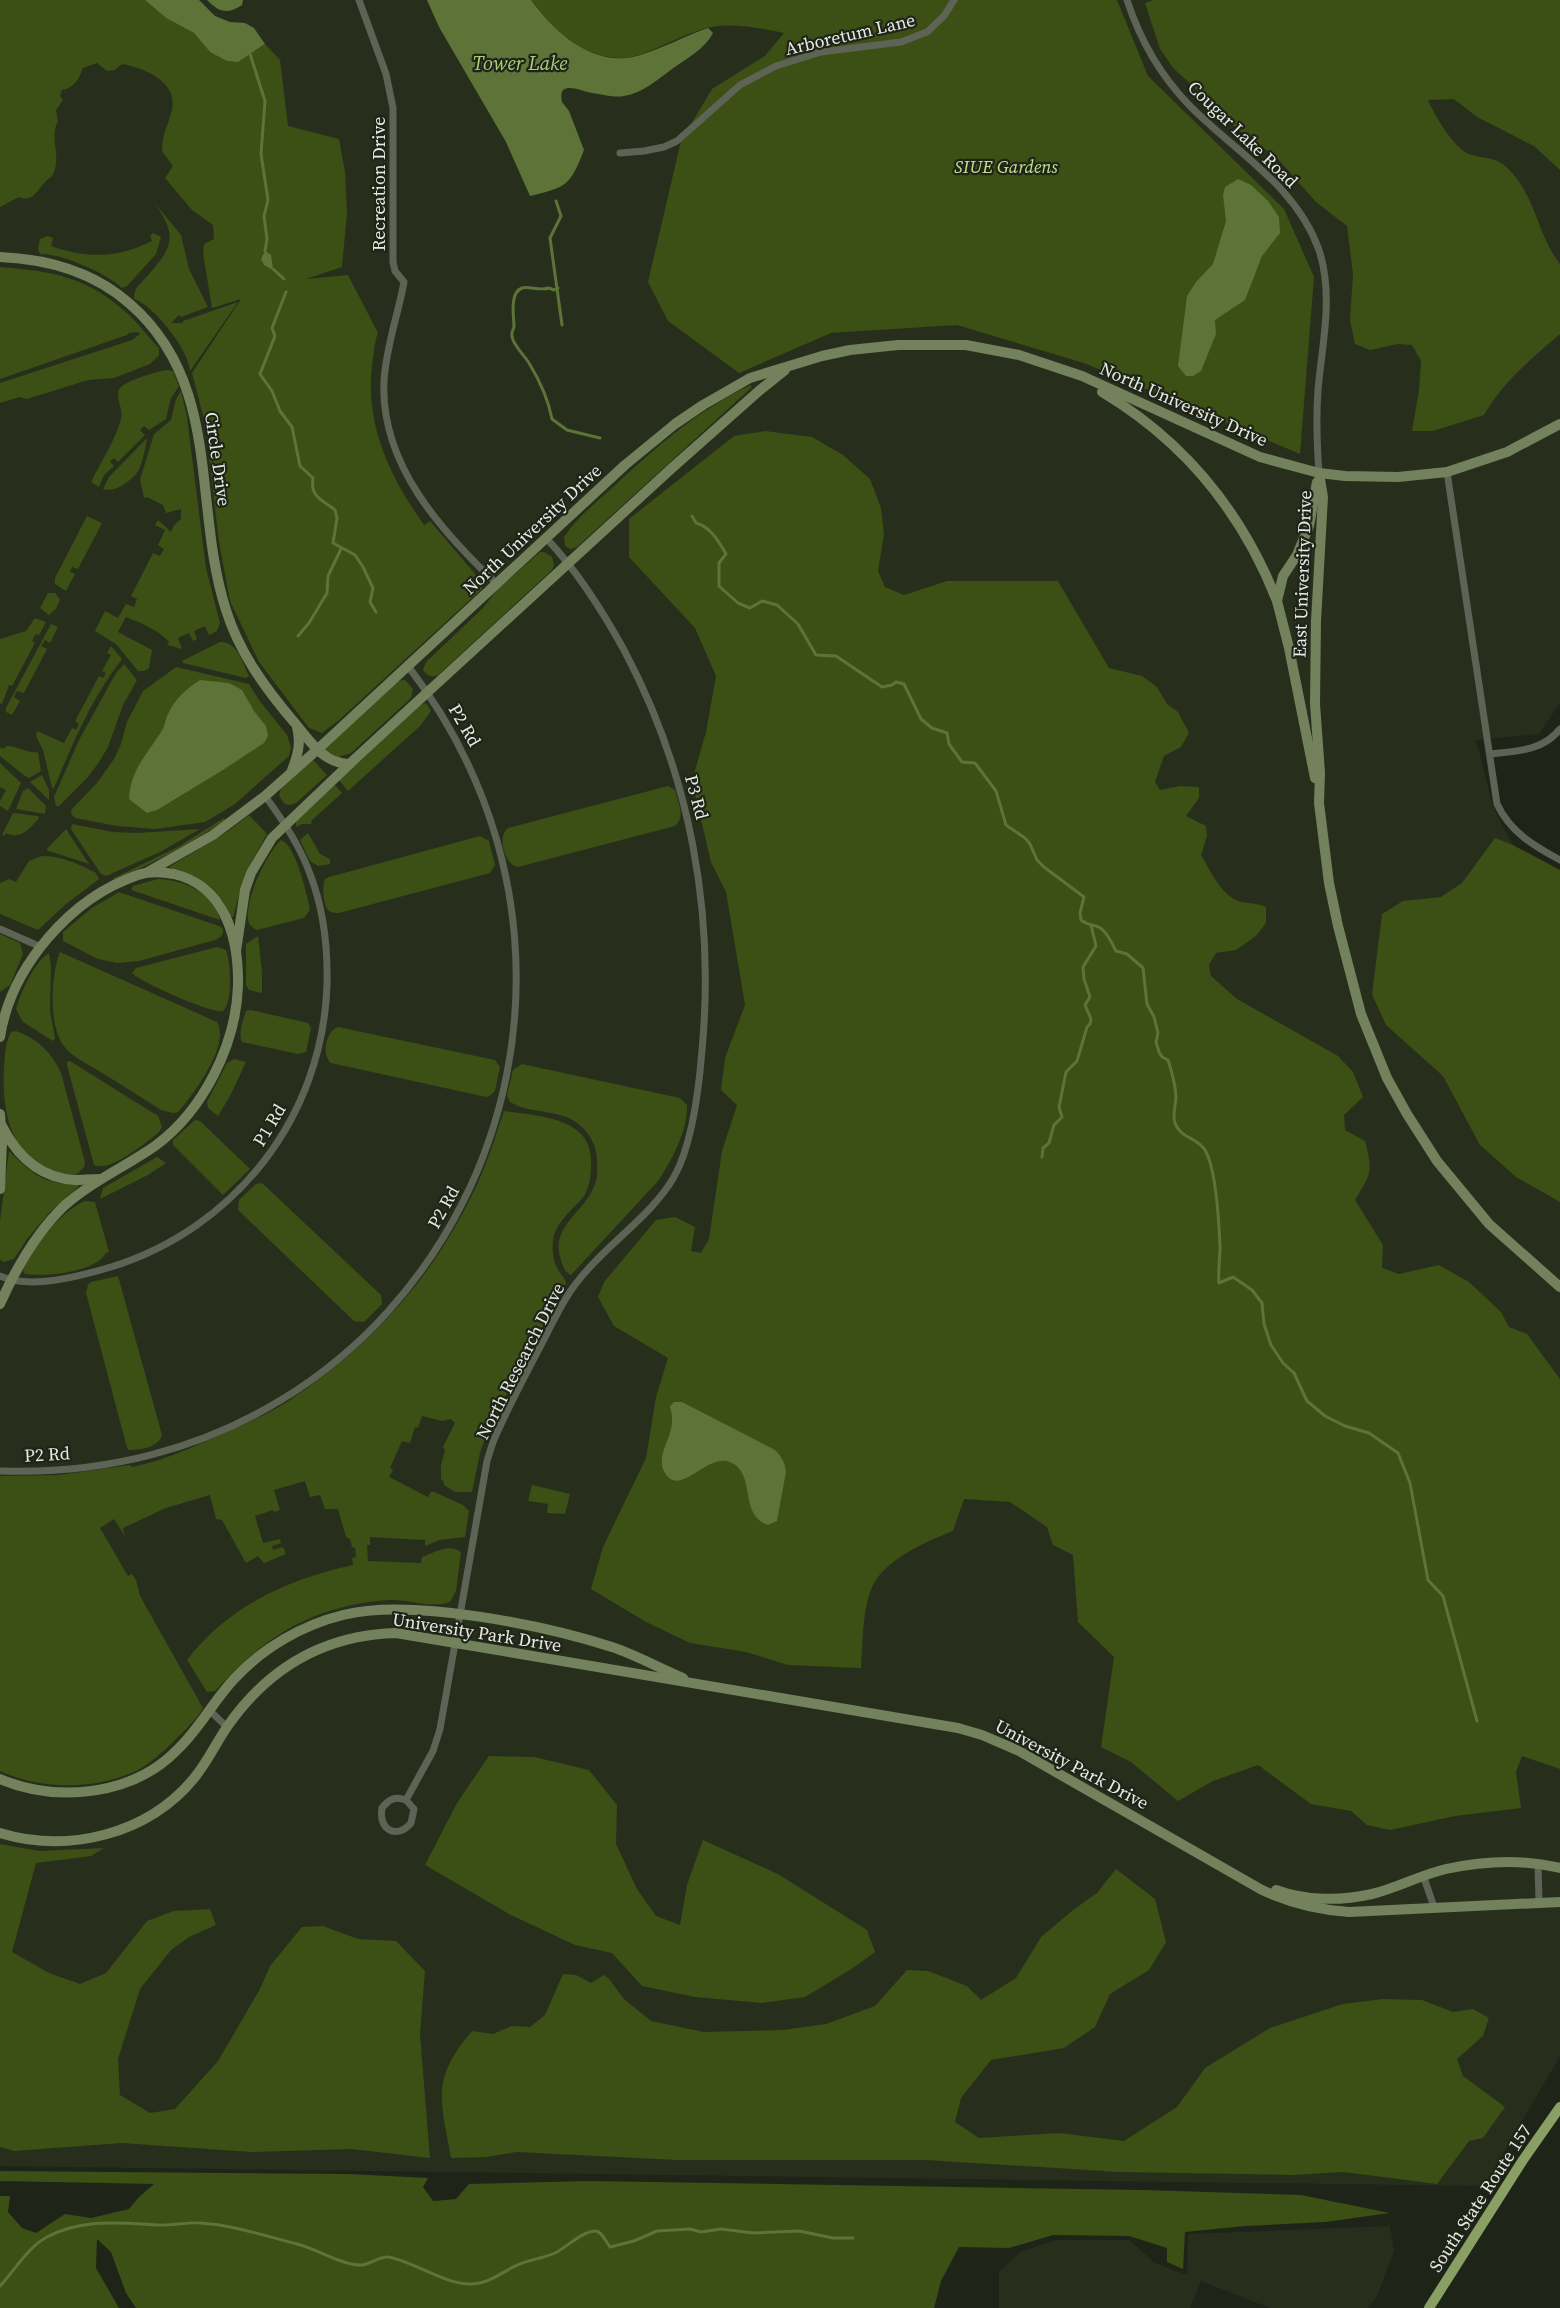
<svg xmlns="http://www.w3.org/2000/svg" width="1560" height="2308" font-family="'Source Serif 4',serif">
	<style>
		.built { fill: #272f1c }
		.green { fill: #3c4f14 }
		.water { fill: #5d7338 }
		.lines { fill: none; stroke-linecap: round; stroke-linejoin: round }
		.stream { stroke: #5d7338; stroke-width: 3 }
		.street { stroke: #5e6455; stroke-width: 7 }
		.secondary { stroke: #73815c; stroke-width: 10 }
		.primary { stroke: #899f64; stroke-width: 10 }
		.labels { text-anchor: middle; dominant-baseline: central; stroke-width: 4.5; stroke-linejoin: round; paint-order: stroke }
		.street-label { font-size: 18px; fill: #e6eae2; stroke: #1f2418 }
		.park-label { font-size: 18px; font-style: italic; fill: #bfe18a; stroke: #1f2418 }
		.water-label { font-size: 20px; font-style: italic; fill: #adce77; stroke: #1f2418 }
	</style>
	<rect width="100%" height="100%" fill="#1f2418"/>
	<!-- built -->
	<g class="built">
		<polygon points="0,0 1560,0 1560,703 1539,734 1476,740 1493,807 1513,845 1503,956 1560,1066 1560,2056 1484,2186 0,2166"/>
		<polygon points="1390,2226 1394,2251 1377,2296 1368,2308 1270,2308 1201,2281 1190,2308 999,2308 999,2272 1020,2252 1056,2240 1129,2240 1155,2263 1187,2275 1188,2234"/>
	</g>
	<!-- green -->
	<g class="green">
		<path d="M0,0H145L166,18L194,33L210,52L238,62L265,44L280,60L288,126L339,139L345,172L347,213L342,267L306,279L348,275L378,333C374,343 374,354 372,365C365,425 390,477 424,525L430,521L481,581L482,589L339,720L322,733L309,728L259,662L230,601L219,542L205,423L192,373L241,299L212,308L203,253L204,244L214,239L213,225L192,210L165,178L173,166L162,151C162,133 168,126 172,110C178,81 144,68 122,64L115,70L107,71L97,63L83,68C79,79 74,88 62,90L60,96L63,100L56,110L58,121C49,138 61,154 54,172C53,176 48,179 45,182C37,191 32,203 19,197L0,207Z"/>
		<path d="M531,0H1117L1148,76L1284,209L1314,277L1300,454L1084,363L957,325L831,333L739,373L668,321L648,282L681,141L712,89L765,56L784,33C759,28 732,22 707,28C684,34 664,46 642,54C597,70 556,34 531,0Z"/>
		<path d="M1154,0H1560V170L1534,146L1477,117L1454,99L1428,100C1434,114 1451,143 1465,152C1476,159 1494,156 1504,165C1536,192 1536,234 1560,264V334C1531,359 1503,382 1484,415L1433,431H1412L1419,390L1421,361L1412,345L1398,344L1370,350L1355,344L1350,320L1353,274L1347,226L1316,202L1277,158L1240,131L1211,107L1192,85L1174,69L1160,49L1145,3Z"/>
		<path d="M152,200L181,235L189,269L208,307L181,317L179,315L171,323H183V321L238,302L190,371C189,349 152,304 134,299C134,291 136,288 141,283C171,249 182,239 152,200Z"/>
		<path d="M153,233L161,237L156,254L127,286L122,288C108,274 61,253 40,254L38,249L40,239L48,236L53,238L51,246C86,259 119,258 152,241L150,236Z"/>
		<path d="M0,267C52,271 88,277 128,314C139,324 148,337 159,348V355L150,364L114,378L88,380L27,399L19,397L0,403V383L132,340L140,334L138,332L129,333L127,335L0,379Z"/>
		<path d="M167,370L173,371L179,386L171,398L166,419L149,430L144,426L140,430L145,435L118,462L114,458L110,461L114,466L104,475L99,487L91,482C101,462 115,441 121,419C124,409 114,396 120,388C125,381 158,371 167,370Z"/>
		<path d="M751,385L752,387L577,547L571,549L565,546L564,537C575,520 594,504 611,489C654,449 697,410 751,385Z"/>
		<path d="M181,391L187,417L206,568L220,623L217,631L209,635L205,626L194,631L197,639L193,641L189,633L178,638L182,649L167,645L169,642C158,629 140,623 126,617L118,632L152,650L149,668L144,671H138L116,644L95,631L105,611L118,618L126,604L134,607L137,599L131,596L153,553L160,556L164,549L158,545L165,530L155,525L158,520L171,532L174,525L181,519V509L166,513L163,505L147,497L144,498L140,480L154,434L171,420L176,399Z"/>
		<path d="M765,431L812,437L843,455L870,479L881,508L884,534L878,571L885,587L904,595L947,581H1058L1109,668L1142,676L1157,687L1167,704L1178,712L1189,733L1181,747L1164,756L1155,782L1160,790L1180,786L1199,787V798L1186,816L1206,826L1207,836L1201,855C1211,871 1222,898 1242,902C1251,904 1258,903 1266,907V923L1256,936L1236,950L1216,953L1209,965L1211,976L1237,999L1338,1056L1353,1072L1363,1097L1344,1115L1345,1130L1365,1141C1373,1172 1371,1174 1355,1200L1383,1245L1382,1268L1399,1274L1439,1265L1469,1282L1501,1312L1509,1327L1527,1334L1560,1379V1769L1522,1756L1516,1772L1521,1808L1455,1816L1390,1830L1367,1825L1351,1811L1311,1804L1258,1765L1213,1781L1178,1801L1131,1762L1101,1747L1114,1657L1078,1622L1073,1555L1053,1545L1047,1527L1010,1502L964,1499L953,1531C927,1541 886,1559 873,1585C862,1608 863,1643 861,1668L788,1665L746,1652L690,1643L646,1622L591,1589L603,1547L646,1458L656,1397L668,1358L614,1326L598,1297L604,1282L656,1220L675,1217L695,1227L691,1251L701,1253L709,1239L722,1151L737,1105L721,1090L725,1058L745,1005L726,892L711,862L692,781L706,732L716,676L695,628L629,557V519L734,436Z"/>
		<path d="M147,438C146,446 142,468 136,474C129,482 115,493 103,489L109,477Z"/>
		<polygon points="87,516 102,523 78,569 72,567 70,572 75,574 66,591 55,584 55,578"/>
		<path d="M540,552H544L552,557L554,565L552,570L438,675C432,678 427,676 423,670L426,662L483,608L496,591Z"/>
		<polygon points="48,593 55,593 60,600 56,609 49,615 40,608"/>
		<polygon points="35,618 46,622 39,635 36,634 32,641 35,643 12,686 9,685 2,704 0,703 0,639 26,631"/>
		<polygon points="51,624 58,627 50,643 45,640 41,646 47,649 24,693 17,691 14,697 20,701 12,715 6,712 6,708"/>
		<path d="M220,642C237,641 243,663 249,676L246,678L183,663L182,661Z"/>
		<path d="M111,646L122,659C92,697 73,743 54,788H52L43,750L36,736L37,731L64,743L72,728L76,730L79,724L75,721L99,676L103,678L106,673L102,671L111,655L107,653Z"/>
		<polygon points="124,664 137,680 123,705 108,747 99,762 88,777 59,806 56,806 54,797 79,740 116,673"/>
		<polygon points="176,667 249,684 259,700 287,735 291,747 289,756 235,804 205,822 155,829 117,826 75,818 71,814 72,809 97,783 114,759 121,744 127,722 143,691"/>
		<polygon points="405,680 413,689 411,698 351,753 338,757 322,750 397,681"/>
		<polygon points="426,703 431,711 420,726 348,791 338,779 422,704"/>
		<path d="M7,746C18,746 28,754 38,752L41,771L29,778L25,776L0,756V747L3,749Z"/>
		<polygon points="312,759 327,775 296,803 290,805 285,804 279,796 281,787"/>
		<polygon points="0,763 21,783 8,811 0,806 0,801 6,790 0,787"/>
		<polygon points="42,775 49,790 49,800 30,782"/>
		<polygon points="335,785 342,793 312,820 311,824 302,824 296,827 296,821"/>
		<path d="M668,786L675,790C678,802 686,817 675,826L518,867C504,865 497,836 508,828Z"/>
		<polygon points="28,788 46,806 45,814 16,809 23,791"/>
		<path d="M13,813L38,816L39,818C30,829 20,840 6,833L4,836L2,835Z"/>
		<polygon points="249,815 267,834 245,874 233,917 230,917 225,904 208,885 169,867 227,832"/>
		<path d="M224,818L225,820C191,844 153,863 115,880L112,879L178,847Z"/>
		<polygon points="72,824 113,832 137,833 200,829 160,852 106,876 101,874 71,829"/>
		<polygon points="66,829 87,861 89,864 46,850"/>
		<polygon points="308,833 320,854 330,859 330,864 318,866 310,861 300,840"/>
		<path d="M480,836L489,841L495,865L490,873L339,913C335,913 331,913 328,910C323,904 322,885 325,879L329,877Z"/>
		<polygon points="1495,838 1513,845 1560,870 1560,1202 1516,1177 1480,1145 1443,1076 1386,1025 1372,994 1382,914 1403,901 1441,897 1462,883"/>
		<path d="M281,840C296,845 307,895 310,910L304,918L257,930C253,928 249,925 248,920C245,899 266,854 281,840Z"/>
		<path d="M42,856C62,856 79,864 96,873L99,879L66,904L38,930L0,914V883L9,879L16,882L29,861Z"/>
		<path d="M158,879C183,880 214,892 220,920L131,890L133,886Z"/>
		<path d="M119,892L219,926L223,929C223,936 221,937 215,940L139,961L117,963L98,959L63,941V932L92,908Z"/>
		<polygon points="0,934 20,943 23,954 10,985 0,992"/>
		<polygon points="258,936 262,972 262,993 249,990 246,985 246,944"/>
		<path d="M217,947L226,950C231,963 233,1001 223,1011C212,1014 140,982 132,973L136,968Z"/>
		<path d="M60,952L217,1022C231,1044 193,1095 178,1112L173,1113L161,1110C139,1096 117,1082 94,1068C84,1062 71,1056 64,1046C48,1026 51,974 60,952Z"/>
		<path d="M49,953L51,966L50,1011L55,1038L53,1041L23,1022L16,1009C22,990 33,964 49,953Z"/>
		<path d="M251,1010L308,1023L311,1028L306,1052L298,1054L242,1042C238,1034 243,1020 246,1011Z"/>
		<path d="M338,1027L495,1060L500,1067L495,1091L491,1095L486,1097L331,1063C321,1055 326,1031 338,1027Z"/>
		<path d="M16,1031C37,1038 52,1053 61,1073L85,1162L84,1167L77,1174C65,1176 57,1172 46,1168C8,1151 2,1105 4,1068C5,1055 5,1043 11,1032Z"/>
		<polygon points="234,1059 246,1062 230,1096 218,1116 208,1108 207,1102 227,1063"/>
		<path d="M70,1061L158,1116L162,1127L159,1132C147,1142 109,1173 94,1165L67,1065V1062Z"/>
		<path d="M522,1064L680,1098L687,1105C688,1131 672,1159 659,1180L571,1275C565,1272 563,1267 561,1260C549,1226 585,1213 595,1184C598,1178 597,1169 597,1161C597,1149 592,1137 583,1128C563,1107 533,1116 510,1102L507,1095L513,1070Z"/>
		<path d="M504,1111C537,1116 594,1117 591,1164C591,1174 590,1187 584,1196C573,1210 556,1221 553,1240C552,1251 553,1262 559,1271C562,1276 565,1278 566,1283L488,1429L480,1453L472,1492H455L444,1485V1482L441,1479V1465L445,1450L443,1447L455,1423L451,1419L442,1421L422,1416L418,1428L415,1427L410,1443L402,1441L390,1468L393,1470L389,1477L428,1497L431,1492H434L463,1505L469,1511L465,1537L439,1540L425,1546V1540L370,1537V1545H367L368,1561L421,1563L422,1557C436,1552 448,1543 461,1552L456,1591L450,1602C430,1609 410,1599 390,1600C313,1605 265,1636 215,1691L207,1692L187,1660C228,1606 289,1579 353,1565L352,1558L356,1557L355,1548L352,1547L350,1539L346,1537L338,1509H325L320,1495L310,1497L305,1481L274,1490L280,1510L274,1512L273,1510L255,1516L263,1543L280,1539L281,1543L272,1546L273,1550L283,1547L286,1554L264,1563L258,1556L246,1563L222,1520L216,1519L210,1495L166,1508L123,1528L125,1536L114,1519L100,1528L128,1576L132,1574L136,1580L140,1596L203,1708C196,1720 186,1729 176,1739C164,1751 151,1763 136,1771C94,1790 42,1790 0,1771V1476L59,1475L130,1465L132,1467C158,1462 184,1451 209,1440C235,1428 263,1417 287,1402C351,1360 410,1303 449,1237C465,1211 479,1183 489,1155C495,1141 498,1126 504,1111Z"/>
		<polygon points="195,1120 200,1121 250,1169 223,1195 173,1145 173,1140"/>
		<path d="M9,1151C34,1175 41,1183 78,1185L79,1186L50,1212L27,1239L14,1259L4,1262L0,1260V1221Z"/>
		<polygon points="157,1157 166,1163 148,1175 100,1199 103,1188"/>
		<polygon points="262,1183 381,1295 382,1304 364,1322 354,1321 238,1210 239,1200 256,1184"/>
		<path d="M85,1201L95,1202L109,1252L106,1253C96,1272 45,1277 25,1274L23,1271C28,1250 65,1208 85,1201Z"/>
		<path d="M118,1276L162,1435C158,1448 140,1450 128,1450L126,1444L86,1293L88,1285L91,1282Z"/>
		<polygon points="532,1485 570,1494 565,1514 547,1513 548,1504 528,1501"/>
		<polygon points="489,1756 534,1757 589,1770 617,1805 616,1844 637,1889 656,1916 680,1925 687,1885 703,1840 778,1874 867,1930 875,1952 853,1968 805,1997 762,2003 695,1997 642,1986 612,1953 575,1945 511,1915 425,1865 457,1803"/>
		<polygon points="0,1844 40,1851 104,1848 91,1856 36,1863 12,1952 49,1973 80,1984 106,1973 147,1921 174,1911 210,1909 216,1925 189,1937 171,1950 140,1989 118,2059 120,2095 150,2113 175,2109 218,2061 260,1989 270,1966 302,1927 323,1926 358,1939 396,1941 425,1971 420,2034 430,2158 351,2149 251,2152 122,2143 14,2151 0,2147"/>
		<path d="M1116,1869L1155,1899L1166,1942L1149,1970L1110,1994L1095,2027L1064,2048L991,2060L961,2098L955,2122L979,2138L1059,2133L1124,2141L1177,2107L1205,2068L1270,2028L1343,2004L1383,1999L1422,2000L1453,2012L1473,2009L1489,2018L1483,2036L1457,2059L1463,2076L1505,2107L1483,2138L1469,2141L1437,2184L1344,2172L1294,2175L1119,2172L926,2160H677L516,2152L487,2157L451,2158C441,2100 430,2080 472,2031L493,2034L512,2026L530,2027L545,2015L563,1974L576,1975L591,1983L604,1975L609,1979L624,1999L651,2021L704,2032L783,2030L826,2024L875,2006L907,1970L928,1971L967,1986L981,2000L1016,1978L1041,1937L1073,1910L1097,1893Z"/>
		<polygon points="0,2171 349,2174 428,2178 423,2187 433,2201 456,2199 469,2184 588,2181 1143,2190 1301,2195 1390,2213 1325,2222 1245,2226 1185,2232 1183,2269 1167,2262 1167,2248 1129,2236 1053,2235 1009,2248 959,2247 941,2281 934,2308 136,2308 126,2293 111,2252 97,2239 96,2268 119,2308 0,2308 0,2196 10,2196 8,2212 22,2228 36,2233 65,2214 91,2218 129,2209 139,2197 154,2184 0,2181"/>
	</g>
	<!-- water -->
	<g class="water">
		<polygon points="145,0 199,0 215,16 230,22 245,23 254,28 265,44 238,62 227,61 210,52 194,33 166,18"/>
		<path d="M207,0H243L242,5C227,15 219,12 207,0Z"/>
		<path d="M427,0H531C552,29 587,62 626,58C648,56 684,36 708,28L713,33C704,50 687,58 672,69C657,80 643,93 624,96C614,98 601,94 592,93C580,91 557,79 562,102L569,111L584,150C570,186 567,187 530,196L506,142L439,27Z"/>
		<polygon points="1238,179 1251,185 1268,201 1279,217 1280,233 1262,256 1245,300 1215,320 1216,334 1201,371 1193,376 1186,376 1178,366 1187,296 1196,282 1213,264 1226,221 1223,195 1225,187"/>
		<polygon points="265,251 271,255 273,269 271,269 264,265 261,259"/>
		<path d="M200,680L229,683L242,690L254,711L266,726L268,736L264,743L223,770L157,810L147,813L129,799C130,771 147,754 161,732C165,727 165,720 168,714C175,699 186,689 200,680Z"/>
		<path d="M674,1402H682L775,1450C782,1457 785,1462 786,1472L777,1521L768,1525C738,1515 757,1473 730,1462C707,1453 680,1498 665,1473C656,1459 668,1443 671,1429C673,1421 672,1414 670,1406Z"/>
	</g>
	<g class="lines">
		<!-- stream -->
		<g class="stream">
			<polyline points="250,54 265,101 261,154 268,200 264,216 267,239 265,251"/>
			<polyline points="556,201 561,216 550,238 562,325"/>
			<polyline points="273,269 284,279"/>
			<path d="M558,288L554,290L549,288C540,291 529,286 522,288C509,293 514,317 514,327C513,330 511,333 512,336C512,344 525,356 529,363C540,381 548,398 552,419L567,430L600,438"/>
			<path d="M286,292L272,328L275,336L260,374L272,391L280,411L292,427L300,466L313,478C310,497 321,499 335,510L337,518L333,543L355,555L363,567L373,588L370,602L376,612"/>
			<path d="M692,516L696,523C711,527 719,542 726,554L719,563V586L738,603L750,608L762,601L777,605L798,624L816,655L836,656L882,687L892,685L896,682L904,684L921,719L932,728L947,733L949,744L962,762L975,763L996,791L1006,825L1025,838L1030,844L1037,860L1044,867L1084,897L1080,913L1081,920C1087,925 1089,924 1096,926C1106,929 1111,942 1116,951L1127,954L1143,968L1147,1004L1154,1017L1158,1033L1156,1042L1159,1052L1162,1057L1168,1060C1172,1072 1175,1083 1176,1096C1176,1105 1172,1115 1175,1123C1180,1138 1198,1138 1205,1150C1216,1168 1219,1223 1220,1246C1220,1258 1218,1270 1219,1283L1233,1277L1252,1290L1262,1303L1264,1324L1271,1345L1283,1363L1294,1373L1307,1401L1325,1416L1345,1426L1369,1433L1398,1453L1410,1483L1428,1580L1443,1596L1477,1721"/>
			<polyline points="298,636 309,623 327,593 328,576 341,549"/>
			<polyline points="1042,1157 1043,1148 1049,1143 1054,1125 1062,1117 1059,1107 1066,1072 1077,1061 1087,1027 1090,1024 1091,1019 1085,1005 1090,997 1084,979 1083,967 1096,946 1091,925"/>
			<path d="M0,2286C15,2270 28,2247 47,2237C83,2218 120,2223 159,2225C172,2226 186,2222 200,2223C234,2225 265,2236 297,2244C317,2249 344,2266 362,2265C371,2264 380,2256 388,2257C415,2261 451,2290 480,2283C495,2280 506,2269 520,2264C532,2259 544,2258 555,2253C567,2247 581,2232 595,2231C601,2230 606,2242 610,2247L634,2241L657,2231L690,2229L701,2232L721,2229L753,2233L799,2231L833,2238H853"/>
		</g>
		<!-- street -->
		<g class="street">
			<path d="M359,0L386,74L393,108V262L395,271L404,282C398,315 386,347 384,381C380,464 441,531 497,584"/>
			<path d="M1127,0C1140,40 1160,75 1189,105C1235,152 1296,185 1319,250C1334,296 1322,344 1318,390C1316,417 1317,446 1319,473"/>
			<polyline points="620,153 644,151 664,147 677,141 740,85 776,66 821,52 901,42 927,32 944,16 954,0"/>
			<path d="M1447,472L1497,804C1510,832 1534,846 1560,860"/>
			<path d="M1491,754C1517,751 1543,751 1560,729"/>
			<polyline points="0,929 41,947"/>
			<path d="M0,1276C30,1290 81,1276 111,1267C236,1228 322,1117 327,986C328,948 324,910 310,874C300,846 283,820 265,796"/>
			<path d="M0,1471C431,1486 668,1006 408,666"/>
			<polyline points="209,1710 227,1727"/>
			<path d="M406,1800L414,1809L411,1823C397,1840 378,1830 382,1808C389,1799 395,1796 406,1800L433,1751L440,1729L487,1461L493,1442C507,1409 524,1378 540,1347C552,1325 562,1300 578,1281C606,1244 650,1218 674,1177C692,1145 699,1088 702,1050C715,911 690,774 624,650C602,610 578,572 547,539"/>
			<polyline points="1538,1864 1539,1901"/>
			<polyline points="1423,1875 1434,1907"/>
		</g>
		<!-- secondary -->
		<g class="secondary">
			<path d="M0,257C48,259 94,272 130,304C223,385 192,505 226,610C239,652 265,688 294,722C310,741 323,763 349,764"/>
			<path d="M1102,392C1184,441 1242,512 1277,601"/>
			<polyline points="1319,473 1323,497 1316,621 1315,704 1320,773 1319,803 1329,883 1338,926 1361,1014 1387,1078 1407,1114 1437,1161 1489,1224 1560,1287"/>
			<path d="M292,770C298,755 301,743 297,727"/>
			<polyline points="1315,778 1289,648 1277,601 1283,576 1297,555 1309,526 1317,482"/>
			<polyline points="146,873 213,835 265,796 318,749 625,465 675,424 703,405 750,378 822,356 850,350 898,345 966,345 1019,355 1082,376 1260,457 1319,473 1345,476 1398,477 1447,472 1507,452 1560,424"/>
			<polyline points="236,951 245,890 251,873 272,838 358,756 672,468 760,390 785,370"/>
			<path d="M0,1037C11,967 70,898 138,875C149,871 163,872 174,874C225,886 239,938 238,986C236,1045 203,1111 155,1146C125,1167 92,1181 64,1206C35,1234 16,1268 0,1304"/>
			<polyline points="0,1114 2,1142 0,1189"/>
			<path d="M2,1126C17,1156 40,1178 75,1180C83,1180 91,1179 99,1179"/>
			<path d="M0,1779C57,1803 133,1796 178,1749C200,1728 214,1700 235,1678C263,1648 302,1625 343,1615C412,1598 543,1625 612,1647C636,1655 659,1668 683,1678"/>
			<path d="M0,1833C69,1854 149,1834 195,1777C208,1761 216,1743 227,1727C268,1668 324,1635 396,1633L958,1728L982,1735L1019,1751L1262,1890C1290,1903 1318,1910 1349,1912L1560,1902"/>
			<path d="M1276,1890C1306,1901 1341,1901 1372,1894C1397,1888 1420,1875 1446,1869C1483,1861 1523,1859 1560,1868"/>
		</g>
		<!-- primary -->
		<polyline class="primary" points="1429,2308 1523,2160 1560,2107"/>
	</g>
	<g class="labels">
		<!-- street labels -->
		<g class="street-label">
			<text transform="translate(850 34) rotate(-13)">Arboretum Lane</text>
			<text transform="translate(1243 134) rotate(44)">Cougar Lake Road</text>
			<text transform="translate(378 184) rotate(-90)">Recreation Drive</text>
			<text transform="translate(1184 404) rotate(24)">North University Drive</text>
			<text transform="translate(218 459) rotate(82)">Circle Drive</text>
			<text transform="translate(532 529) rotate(-43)">North University Drive</text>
			<text transform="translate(1302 574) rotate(-88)">East University Drive</text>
			<text transform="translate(465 725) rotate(60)">P2 Rd</text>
			<text transform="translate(697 797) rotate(75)">P3 Rd</text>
			<text transform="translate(269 1125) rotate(-59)">P1 Rd</text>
			<text transform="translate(443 1207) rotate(-61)">P2 Rd</text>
			<text transform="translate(520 1361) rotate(-63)">North Research Drive</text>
			<text transform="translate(47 1454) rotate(-3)">P2 Rd</text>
			<text transform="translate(477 1632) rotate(9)">University Park Drive</text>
			<text transform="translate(1072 1764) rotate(28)">University Park Drive</text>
			<text transform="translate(1480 2198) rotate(-57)">South State Route 157</text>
		</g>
		<!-- park labels -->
		<g class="park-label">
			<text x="1006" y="166">SIUE Gardens</text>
		</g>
		<!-- water labels -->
		<g class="water-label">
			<text x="520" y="63">Tower Lake</text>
		</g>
	</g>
</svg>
